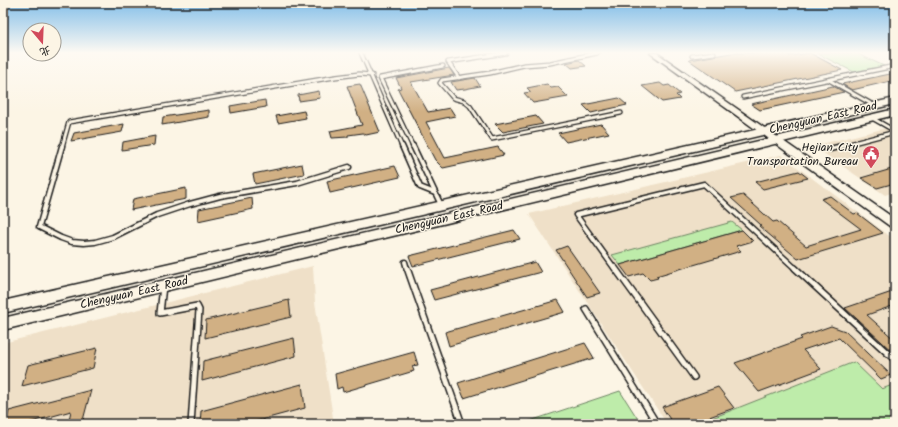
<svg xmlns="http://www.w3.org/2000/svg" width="898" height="427" font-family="Kalam,'LXGW WenKai TC',sans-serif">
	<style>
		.built { fill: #efe0c8 }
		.green { fill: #beecaa; stroke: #6d8463 }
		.building { fill: #d1b084; stroke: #1c1c1c }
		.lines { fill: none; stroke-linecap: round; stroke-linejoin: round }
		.service-far2-casing { stroke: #1c1c1c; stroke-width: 5.5 }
		.service-far1-casing { stroke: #1c1c1c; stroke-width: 7 }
		.service-casing { stroke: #1c1c1c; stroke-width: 8 }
		.tertiary-casing { stroke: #1c1c1c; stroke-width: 3 }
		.secondary-casing { stroke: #1c1c1c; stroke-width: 3 }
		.service-far2 { stroke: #fcf5e5; stroke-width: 3 }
		.service-far1 { stroke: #fcf5e5; stroke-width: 4 }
		.service { stroke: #fcf5e5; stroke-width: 5 }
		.tertiary { fill: #fcf5e5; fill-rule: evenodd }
		.secondary { fill: #fcf5e5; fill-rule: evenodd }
		.labels { text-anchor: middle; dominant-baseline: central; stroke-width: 3; stroke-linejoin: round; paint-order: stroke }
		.street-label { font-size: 12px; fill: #1c1c1c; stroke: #fcf5e5 }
		.poi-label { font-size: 12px; fill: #1c1c1c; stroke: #fcf5e5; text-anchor: end }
	</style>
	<rect width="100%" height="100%" fill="#fcf5e5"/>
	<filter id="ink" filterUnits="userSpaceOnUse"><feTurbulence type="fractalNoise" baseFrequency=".025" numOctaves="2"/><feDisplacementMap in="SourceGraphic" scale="8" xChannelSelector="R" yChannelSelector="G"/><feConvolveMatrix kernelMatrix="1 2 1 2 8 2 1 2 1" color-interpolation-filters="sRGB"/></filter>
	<g filter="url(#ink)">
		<!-- built -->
		<g class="built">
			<polygon points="895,126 895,192 885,195 813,146"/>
			<polygon points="781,155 895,240 895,424 667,424 529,214"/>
			<polygon points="313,266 315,302 334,424 3,424 3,343"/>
		</g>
		<!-- green -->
		<g class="green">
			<polygon points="816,53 856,53 884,66 854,72"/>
			<polygon points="732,222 742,230 620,265 612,255"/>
			<polygon points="854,362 882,389 895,384 895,424 697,424"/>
			<polygon points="620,391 641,424 521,424"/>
		</g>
		<!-- building -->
		<g class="building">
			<polygon points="731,53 789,53 789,56 810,53 842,70 735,92 689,60"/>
			<polygon points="579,60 586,66 572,68 566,63"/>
			<polygon points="449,68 454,75 411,82 428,112 450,108 455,116 426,122 445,158 498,147 504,155 443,168 435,160 398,89 401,88 396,78"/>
			<polygon points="895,73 895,80 852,90 842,84"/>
			<polygon points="475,78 480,86 465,89 456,90 451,82"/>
			<polygon points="660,83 664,86 669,85 680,94 676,95 680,99 662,102 642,86"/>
			<polygon points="360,84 380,132 366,135 363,133 348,135 348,137 332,138 330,131 362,125 347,86"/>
			<polygon points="547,84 551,88 558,87 568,97 533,103 524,93 531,92 527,88"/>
			<polygon points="833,86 844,92 760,110 751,104"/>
			<polygon points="319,91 320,98 299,101 298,95"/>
			<polygon points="619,98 627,105 591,113 583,105"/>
			<polygon points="265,100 266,107 231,113 230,106"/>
			<polygon points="209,110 209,117 162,125 163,117"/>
			<polygon points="304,111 306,118 278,123 276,116"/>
			<polygon points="536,116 543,124 503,132 495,124"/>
			<polygon points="124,124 122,132 71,141 74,133"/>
			<polygon points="601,124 609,133 566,142 558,133"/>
			<polygon points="155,136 154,145 122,150 123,142"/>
			<polygon points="302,164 304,174 255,184 253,174"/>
			<polygon points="395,166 400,177 330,193 327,181"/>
			<polygon points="895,168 895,183 877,188 861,178"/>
			<polygon points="799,171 808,178 763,189 755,182"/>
			<polygon points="186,188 186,199 131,210 133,199"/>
			<polygon points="743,195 773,222 777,221 806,246 861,229 821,199 830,196 854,214 857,213 883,233 798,259 759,226 761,225 731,198"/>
			<polygon points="252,198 253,209 198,221 199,209"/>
			<polygon points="514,230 520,239 413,266 409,256"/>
			<polygon points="742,230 753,241 736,246 741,251 656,276 658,278 650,280 643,273 629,277 620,265"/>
			<polygon points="567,246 600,293 587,297 556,250"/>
			<polygon points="535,262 541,272 434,300 430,290"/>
			<polygon points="895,291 895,305 867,315 895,340 895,354 845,308"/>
			<polygon points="289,300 291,317 205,338 206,320"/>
			<polygon points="558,300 565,312 449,346 445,332"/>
			<polygon points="831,326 845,331 891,375 881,379 839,338 803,350 821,369 759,392 735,363 802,339 800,337"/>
			<polygon points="294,338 296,356 202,381 203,361"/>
			<polygon points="585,343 594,358 464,398 458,383"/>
			<polygon points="97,348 93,368 22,386 28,365"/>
			<polygon points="414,352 418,365 412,366 414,371 343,392 342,387 337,389 335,374"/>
			<polygon points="302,384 305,408 246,424 200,424 201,411"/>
			<polygon points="718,387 734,408 690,424 673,424 662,407"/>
			<polygon points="91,390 82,424 68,424 71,411 24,424 5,424 9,411"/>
		</g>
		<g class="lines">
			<!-- service-far2 casing -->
			<g class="service-far2-casing">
				<g id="service-far2">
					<polyline points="361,53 402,147"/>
					<polyline points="597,53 550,63 524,65 490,73 442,80 440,83 453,98 464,101 470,106 492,139 621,113"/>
					<polyline points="692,56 714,53"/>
					<polyline points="459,78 448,62 506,53"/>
					<polyline points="829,80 875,106"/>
					<polyline points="743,97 895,66"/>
					<polyline points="872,118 895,131"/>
					<polyline points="62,147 69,122 335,77 359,74 372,75"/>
					<polyline points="413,147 380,78 443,66"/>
					<polyline points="838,147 895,132"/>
				</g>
			</g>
			<!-- service-far1 casing -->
			<g class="service-far1-casing">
				<g id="service-far1">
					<polyline points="62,146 39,227 61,238 72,242 84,243 95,242 113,237 157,215 190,204 220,196 297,183 349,167"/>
					<polyline points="402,146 420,187 435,193"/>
					<polyline points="413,146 441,205"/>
					<polyline points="830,149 842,146"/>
					<polyline points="405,262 407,269"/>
					<polyline points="615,269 576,215 704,184 796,269"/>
				</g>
			</g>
			<!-- service casing -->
			<g class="service-casing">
				<g id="service">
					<polyline points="407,268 462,424"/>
					<polyline points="615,268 694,377"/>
					<polyline points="795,268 895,360"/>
					<polyline points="163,286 160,313 197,306 199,310 191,424"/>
					<polyline points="586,309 657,424"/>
				</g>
			</g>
			<!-- tertiary casing -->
			<g class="tertiary-casing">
				<polygon id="tertiary" points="650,53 657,53 895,219 895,228 891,227"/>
			</g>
			<!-- secondary casing -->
			<g class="secondary-casing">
				<g id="secondary">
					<polygon points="895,98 895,104 3,313 3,301"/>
					<polygon points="895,109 895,115 3,330 3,318"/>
				</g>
			</g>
			<!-- service-far2 -->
			<use href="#service-far2" class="service-far2"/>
			<!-- service-far1 -->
			<use href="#service-far1" class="service-far1"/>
			<!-- service -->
			<use href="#service" class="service"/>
			<!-- tertiary -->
			<use href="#tertiary" class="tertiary"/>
			<!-- secondary -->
			<use href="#secondary" class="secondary"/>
		</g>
	</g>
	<!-- sky -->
	<linearGradient id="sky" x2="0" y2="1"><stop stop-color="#82bee9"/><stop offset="0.47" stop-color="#fefaf3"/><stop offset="1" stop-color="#fefaf3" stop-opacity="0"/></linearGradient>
	<rect width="898" height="112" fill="url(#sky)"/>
	<!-- icons -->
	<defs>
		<g id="civic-pin" transform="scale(0.9)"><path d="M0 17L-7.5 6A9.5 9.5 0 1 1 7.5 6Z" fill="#d1495b" stroke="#fcf5e5"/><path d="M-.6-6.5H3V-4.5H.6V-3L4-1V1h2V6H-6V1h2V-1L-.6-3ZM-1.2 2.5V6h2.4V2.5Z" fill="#fff"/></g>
	</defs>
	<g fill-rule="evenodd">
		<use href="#civic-pin" x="871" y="154"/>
	</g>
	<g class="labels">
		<!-- street labels -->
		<g class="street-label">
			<text transform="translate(823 118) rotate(-13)">Chengyuan East Road</text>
			<text transform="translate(449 218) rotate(-13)">Chengyuan East Road</text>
			<text transform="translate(134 293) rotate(-13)">Chengyuan East Road</text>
		</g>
		<!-- poi labels -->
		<g class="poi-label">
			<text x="858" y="147">Hejian City<tspan x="858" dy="14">Transportation Bureau</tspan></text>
		</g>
	</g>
	<!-- margin -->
	<rect width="898" height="427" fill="none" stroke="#fcf5e5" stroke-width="16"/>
	<rect x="8" y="8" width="882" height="411" fill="none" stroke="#1c1c1c" stroke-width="1.5" filter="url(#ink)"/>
	<!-- north arrow -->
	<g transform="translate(42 42) rotate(161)"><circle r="19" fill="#fcf5e5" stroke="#a29e95"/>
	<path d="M0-3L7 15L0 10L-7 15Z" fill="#d1495b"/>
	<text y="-6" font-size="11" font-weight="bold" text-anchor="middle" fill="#1c1c1c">北</text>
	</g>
</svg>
